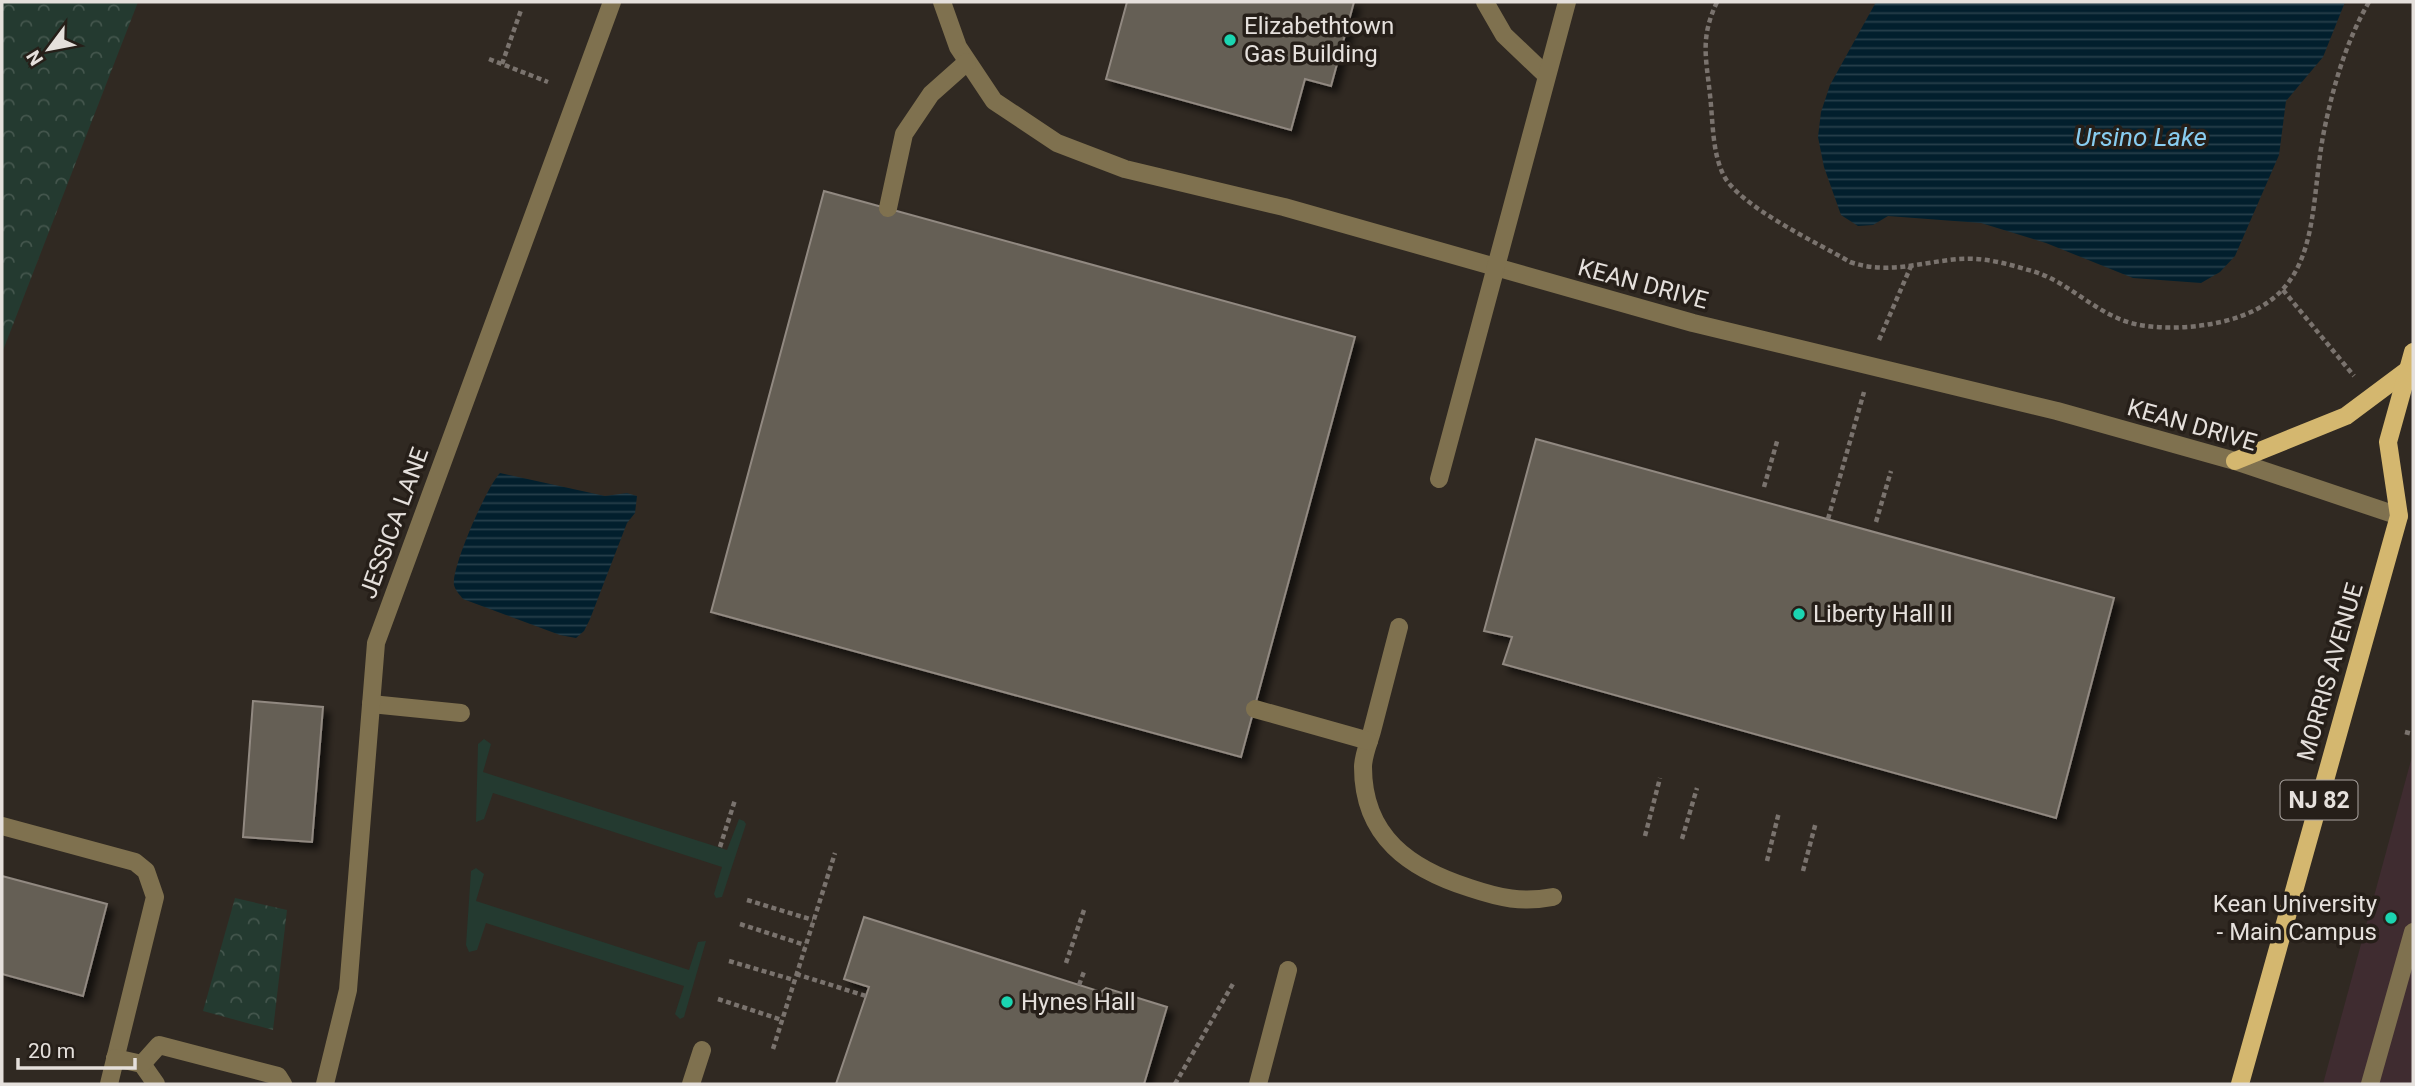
<svg xmlns="http://www.w3.org/2000/svg" width="2415" height="1086" font-family="Roboto,sans-serif">
	<style>
		.education { fill: #3f2c30 }
		.grass { fill: #243a30 }
		.park { fill: url(#park-crowns) }
		.water { fill: url(#water-rules) }
		.building { fill: #655e55; stroke: #918981; stroke-width: 2; filter: url(#shadow) }
		.lines { fill: none; stroke-linecap: round; stroke-linejoin: round }
		.path { stroke: #7a736e; stroke-width: 4.5; stroke-dasharray: 5 3.5; stroke-linecap: butt }
		.minor { stroke: #7f714f; stroke-width: 18 }
		.major { stroke: #d4b76f; stroke-width: 18 }
		.poi-dot { fill: #1bd5b1; stroke: #261f19; stroke-width: 2.5 }
		.labels { text-anchor: middle; dominant-baseline: central; stroke-width: 7; stroke-linejoin: round; paint-order: stroke }
		.shield { fill: #261f19; stroke: #aca6a2; stroke-width: 2 }
		.shield-label { font-size: 23px; font-weight: bold; fill: #e5e0dc }
		.poi-label { font-size: 24px; fill: #e5e0dc; stroke: #261f19; text-anchor: start }
		.street-label { font-size: 24px; fill: #e5e0dc; stroke: #261f19 }
		.water-label { font-size: 26px; font-style: italic; fill: #88ccef; stroke: #261f19 }
	</style>
	<defs>
		<pattern id="park-crowns" width="20" height="18" patternUnits="userSpaceOnUse" patternTransform="scale(1.75)"><rect width="20" height="18" fill="#243a30"/><path d="M2 6a3 3 0 1 1 6 0M12 15a3 3 0 1 1 6 0" fill="none" stroke="#44564d"/></pattern>
		<pattern id="water-rules" width="6" height="5" patternUnits="userSpaceOnUse" patternTransform="scale(1.75)"><rect width="6" height="5" fill="#021f2d"/><path d="M0 2.5h6" fill="none" stroke="#273f4b"/></pattern>
		<filter id="shadow"><feDropShadow dx="6" dy="6" stdDeviation="3.5" flood-color="#0009"/></filter>
	</defs>
	<rect width="100%" height="100%" fill="#302922"/>
	<!-- education -->
	<polygon class="education" points="2413,753 2413,1084 2323,1084"/>
	<!-- grass -->
	<g class="grass">
		<polygon points="484,739 491,744 483,772 727,850 739,819 744,821 746,824 722,897 716,898 714,894 722,867 493,793 484,819 476,822 478,744"/>
		<polygon points="476,868 484,874 476,901 689,970 698,942 706,941 684,1017 680,1019 675,1014 684,986 486,923 477,950 469,952 466,945 471,871"/>
	</g>
	<!-- park -->
	<g class="park">
		<polygon points="2,2 138,2 2,353"/>
		<polygon points="235,898 287,910 273,1030 203,1011"/>
	</g>
	<!-- water -->
	<g class="water">
		<polygon points="1876,2 2345,2 2323,57 2286,101 2279,155 2235,256 2220,272 2201,283 2133,278 2046,243 1981,223 1888,216 1873,225 1858,226 1841,215 1824,167 1818,137 1821,112 1830,85"/>
		<path d="M500,473L605,496L627,493L637,496L635,513L627,523L590,619L584,631L576,638L560,635L463,599C460,595 455,590 454,585C451,568 487,486 500,473Z"/>
	</g>
	<!-- building -->
	<g class="building">
		<polygon points="1127,2 1354,2 1331,86 1305,79 1291,130 1106,79"/>
		<polygon points="824,191 1355,337 1241,757 711,612"/>
		<polygon points="1536,439 2114,598 2056,818 1503,664 1512,637 1484,631"/>
		<polygon points="253,701 323,707 312,842 243,837"/>
		<polygon points="2,876 107,904 83,996 2,974"/>
		<polygon points="864,917 1101,992 1106,988 1167,1007 1144,1084 836,1084 869,987 844,979"/>
	</g>
	<g class="lines">
		<!-- path -->
		<g class="path">
			<path d="M1717,2C1700,38 1706,57 1710,95C1713,121 1712,151 1723,174C1738,206 1818,243 1850,262C1888,275 1921,262 1959,259C1984,257 2008,264 2032,271C2070,282 2096,315 2135,324C2165,330 2196,328 2225,321C2324,296 2308,212 2324,131C2333,87 2346,41 2369,2"/>
			<polyline points="489,59 548,82"/>
			<polyline points="502,64 521,10"/>
			<polyline points="2283,290 2354,376"/>
			<polyline points="1879,340 1911,266"/>
			<polyline points="1764,487 1778,438"/>
			<polyline points="1828,519 1864,392"/>
			<polyline points="1876,522 1891,471"/>
			<polyline points="2405,732 2413,734"/>
			<polyline points="1645,836 1660,778"/>
			<polyline points="1682,839 1697,788"/>
			<polyline points="720,847 735,800"/>
			<polyline points="1767,861 1779,812"/>
			<polyline points="1803,871 1816,822"/>
			<polyline points="747,900 813,920"/>
			<polyline points="740,924 805,945"/>
			<polyline points="729,961 794,980"/>
			<polyline points="1066,963 1085,907"/>
			<polyline points="796,974 866,996"/>
			<polyline points="1079,985 1085,969"/>
			<polyline points="718,999 782,1020"/>
			<polyline points="773,1049 835,853"/>
			<polyline points="1175,1084 1234,982"/>
		</g>
		<!-- minor -->
		<g class="minor">
			<polyline points="942,2 958,47 994,101 1057,143 1125,169 1284,207 1693,323 2057,411 2235,461 2399,516"/>
			<polyline points="1485,2 1504,35 1546,75"/>
			<polyline points="888,208 904,134 931,94 967,62"/>
			<polyline points="1439,479 1567,2"/>
			<path d="M1399,627C1390,662 1381,696 1372,731C1369,742 1363,756 1363,767C1363,837 1410,869 1470,888C1500,898 1522,903 1553,897"/>
			<polyline points="371,704 461,713"/>
			<polyline points="1255,709 1369,741"/>
			<polyline points="2,826 135,862 146,871 155,897 109,1084"/>
			<polyline points="115,1058 142,1064 156,1084"/>
			<polyline points="142,1064 159,1045 278,1076 283,1084"/>
			<polyline points="325,1084 348,990 376,643 612,2"/>
			<polyline points="691,1084 702,1050"/>
			<polyline points="1258,1084 1288,970"/>
			<polyline points="2370,1084 2413,932"/>
		</g>
		<!-- major -->
		<g class="major">
			<polyline points="2235,461 2346,416 2409,369"/>
			<polyline points="2240,1084 2399,516 2388,442 2413,352"/>
		</g>
	</g>
	<!-- markers -->
	<g class="poi-dot">
		<circle cx="1230" cy="40" r="7"/>
		<circle cx="1799" cy="614" r="7"/>
		<circle cx="2391" cy="918" r="7"/>
		<circle cx="1007" cy="1002" r="7"/>
	</g>
	<g class="labels">
		<!-- shield labels -->
		<rect class="shield" x="2280.5" y="780.5" width="77" height="39" rx="5"/>
		<g class="shield-label">
			<text x="2319" y="800">NJ 82</text>
		</g>
		<!-- poi labels -->
		<g class="poi-label">
			<text x="1244" y="26">Elizabethtown<tspan x="1244" dy="28">Gas Building</tspan></text>
			<text x="1813" y="614">Liberty Hall II</text>
			<text x="2377" y="904" text-anchor="end">Kean University<tspan x="2377" dy="28">- Main Campus</tspan></text>
			<text x="1021" y="1002">Hynes Hall</text>
		</g>
		<!-- street labels -->
		<g class="street-label">
			<text transform="translate(1643 284) rotate(15)">KEAN DRIVE</text>
			<text transform="translate(2192 425) rotate(16)">KEAN DRIVE</text>
			<text transform="translate(394 523) rotate(-70)">JESSICA LANE</text>
			<text transform="translate(2330 672) rotate(-74)">MORRIS AVENUE</text>
		</g>
		<!-- water labels -->
		<g class="water-label">
			<text x="2141" y="137">Ursino Lake</text>
		</g>
	</g>
	<!-- border -->
	<rect width="2415" height="1086" fill="none" stroke="#e5e0dc" stroke-width="7"/>
	<!-- north arrow -->
	<g transform="translate(49 49) rotate(238)" stroke="#261f19" stroke-width="5" paint-order="stroke">
	<path d="M0-5L12 26L0 18L-12 26Z" fill="#e5e0dc"/>
	<text y="-10" font-size="19" font-weight="bold" text-anchor="middle" fill="#e5e0dc">N</text>
	</g>
	<!-- scale -->
	<path d="M18 1058v10h117v-10" fill="none" stroke="#e5e0dc" stroke-width="3.5"/>
	<text x="28" y="1058" font-size="21" fill="#e5e0dc" stroke="#261f19" stroke-width="5" paint-order="stroke">20 m</text>
</svg>
